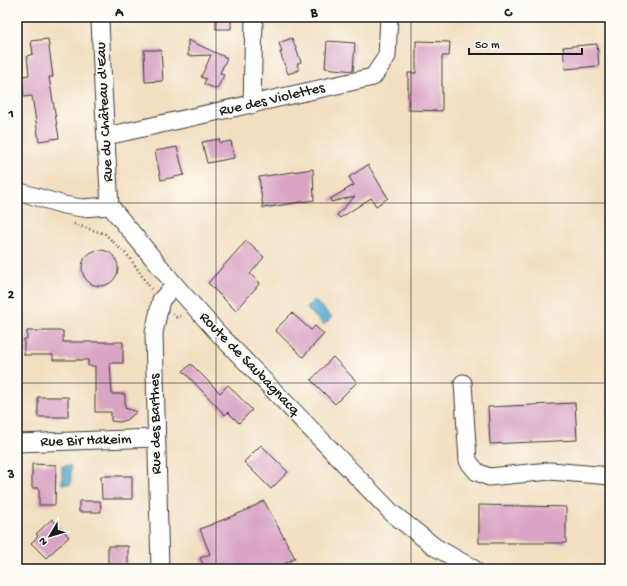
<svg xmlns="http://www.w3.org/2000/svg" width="627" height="586" font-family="'Gochi Hand',sans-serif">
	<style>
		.water { fill: #50a5cc; stroke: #366074 }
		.building { fill: #daa5c5 }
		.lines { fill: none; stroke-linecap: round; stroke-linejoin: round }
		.minor-casing { stroke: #3c3935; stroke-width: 19 }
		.path { stroke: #3c3935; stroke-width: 2.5; stroke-dasharray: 1 3; stroke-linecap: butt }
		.minor { stroke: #fff; stroke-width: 17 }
		.grid { fill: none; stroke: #1c1c1c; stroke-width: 1; stroke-opacity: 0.55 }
		.labels { text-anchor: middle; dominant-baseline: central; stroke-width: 3; stroke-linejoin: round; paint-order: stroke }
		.street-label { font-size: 15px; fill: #1c1c1c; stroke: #fdfcf7 }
		.neatline { fill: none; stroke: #1c1c1c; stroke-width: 1.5 }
		.grid-label { font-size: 13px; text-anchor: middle; font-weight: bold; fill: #1c1c1c }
	</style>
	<rect width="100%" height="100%" fill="#fdfcf7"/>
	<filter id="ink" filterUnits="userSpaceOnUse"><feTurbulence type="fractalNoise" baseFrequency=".025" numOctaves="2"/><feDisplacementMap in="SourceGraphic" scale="8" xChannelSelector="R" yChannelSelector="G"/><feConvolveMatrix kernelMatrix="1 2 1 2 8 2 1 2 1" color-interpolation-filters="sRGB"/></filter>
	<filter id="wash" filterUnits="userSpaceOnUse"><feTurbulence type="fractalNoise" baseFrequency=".012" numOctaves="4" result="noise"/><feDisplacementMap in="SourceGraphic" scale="16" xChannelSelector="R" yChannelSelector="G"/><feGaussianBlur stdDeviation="0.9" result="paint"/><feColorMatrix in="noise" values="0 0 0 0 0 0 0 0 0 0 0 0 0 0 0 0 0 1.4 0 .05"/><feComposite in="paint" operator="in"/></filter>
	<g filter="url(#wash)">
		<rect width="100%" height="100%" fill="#f2dfc1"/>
		<!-- water -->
		<g class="water">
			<polygon points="314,300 332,317 324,325 306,308"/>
			<rect x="62" y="466" width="9" height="18"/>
		</g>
		<g id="blocks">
			<!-- building -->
			<g class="building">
				<rect x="216" y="17" width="15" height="12"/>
				<polygon points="292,38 301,62 297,64 299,70 288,74 280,52 282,52 279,43"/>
				<polygon points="48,39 53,77 49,77 59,138 39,141 32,96 24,97 22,76 29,75 27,56 33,54 31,41"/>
				<polygon points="188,40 227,58 220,73 224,75 217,89 204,84 206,79 201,77 211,55 188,56"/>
				<polygon points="327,41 355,43 353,71 325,68"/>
				<polygon points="416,41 450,42 449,56 442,56 442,111 408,110 408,73 416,73"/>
				<polygon points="597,44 599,66 565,69 563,47"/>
				<polygon points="144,50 161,50 163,81 145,82"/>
				<polygon points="219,139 220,143 231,141 234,158 207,163 202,142"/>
				<polygon points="177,147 184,175 161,180 155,151"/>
				<polygon points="368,165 388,198 376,206 371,198 340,218 337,215 355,196 331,202 330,199 354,185 349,177"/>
				<polygon points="313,169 314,200 263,208 259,177"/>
				<polygon points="246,241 264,257 250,274 260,283 236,311 208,283"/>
				<circle cx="100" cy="268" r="18"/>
				<polygon points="292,313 311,330 315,326 324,334 303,357 275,330"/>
				<polygon points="27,331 63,331 63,342 123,342 123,363 110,363 112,394 125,394 125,408 137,412 126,420 120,422 111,421 111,412 95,412 95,366 88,366 88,360 53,360 53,355 24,355 24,339 27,339"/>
				<polygon points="333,357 357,382 335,404 311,380"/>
				<polygon points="191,364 220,393 228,385 252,410 239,423 228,412 225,415 183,371"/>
				<rect x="38" y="397" width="30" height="20"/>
				<polygon points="575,403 577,440 490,444 488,407"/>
				<polygon points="261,445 288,472 271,489 244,462"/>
				<polygon points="32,464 56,465 55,505 39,505 39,488 32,488"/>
				<polygon points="101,476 132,476 132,499 102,499"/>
				<polygon points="79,501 100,501 101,512 79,512"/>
				<polygon points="264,501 295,558 281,566 283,569 205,569 200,558 210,554 200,529 245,511"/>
				<polygon points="479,505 566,507 566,543 479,543"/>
				<polygon points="52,519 69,537 46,558 31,543 38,536 36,534"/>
				<polygon points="108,546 128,546 128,568 108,569"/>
			</g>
		</g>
	</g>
	<g filter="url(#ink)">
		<use href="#blocks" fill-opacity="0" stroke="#3c3935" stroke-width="1"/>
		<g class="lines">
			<!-- minor casing -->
			<g class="minor-casing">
				<g id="minor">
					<path d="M100,17C102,80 106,143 110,206"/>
					<polyline points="252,105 254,17"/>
					<polyline points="107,136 373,77 387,56 389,17"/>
					<polyline points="17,191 64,205 82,208 110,206 175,285 217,332 392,513 435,547 474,569"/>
					<polyline points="463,383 468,461 477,472 489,477 550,471 610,476"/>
					<polyline points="17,443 156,438"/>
					<polyline points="160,569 154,333 161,300 175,285"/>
				</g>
			</g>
			<!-- path -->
			<g class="path">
				<polyline points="74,224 105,234 130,258 151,289"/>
				<polyline points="173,314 176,317 183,316"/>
			</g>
			<!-- minor -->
			<use href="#minor" class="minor"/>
		</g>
	</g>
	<!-- grid -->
	<path class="grid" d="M216,17V569M411,17V569M17,203H610M17,383H610"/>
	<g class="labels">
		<!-- street labels -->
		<g class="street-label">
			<text transform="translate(272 100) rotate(-13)">Rue des Violettes</text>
			<text transform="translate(105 112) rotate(-93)">Rue du Château d'Eau</text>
			<text transform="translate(249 364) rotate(46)">Route de Saubagnacq</text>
			<text transform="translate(156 424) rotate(-91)">Rue des Barthes</text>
			<text transform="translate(86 441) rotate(-2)">Rue Bir Hakeim</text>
		</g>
	</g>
	<!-- margin -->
	<rect width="627" height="586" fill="none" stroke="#fdfcf7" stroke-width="44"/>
	<!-- north arrow -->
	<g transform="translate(50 536) rotate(232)" stroke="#fdfcf7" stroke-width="3" paint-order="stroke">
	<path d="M0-3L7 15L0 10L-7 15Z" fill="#1c1c1c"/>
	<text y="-6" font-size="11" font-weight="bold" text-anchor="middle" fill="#1c1c1c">N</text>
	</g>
	<!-- scale -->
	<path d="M469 48v6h113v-6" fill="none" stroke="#1c1c1c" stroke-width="2"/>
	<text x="475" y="48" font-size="12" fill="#1c1c1c" stroke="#fdfcf7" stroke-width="3" paint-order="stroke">50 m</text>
	<rect x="22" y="22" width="583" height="542" class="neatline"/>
	<g class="grid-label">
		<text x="119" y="16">A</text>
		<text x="314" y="16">B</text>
		<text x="508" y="16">C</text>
		<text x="11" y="117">1</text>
		<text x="11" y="298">2</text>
		<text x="11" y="478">3</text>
	</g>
</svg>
